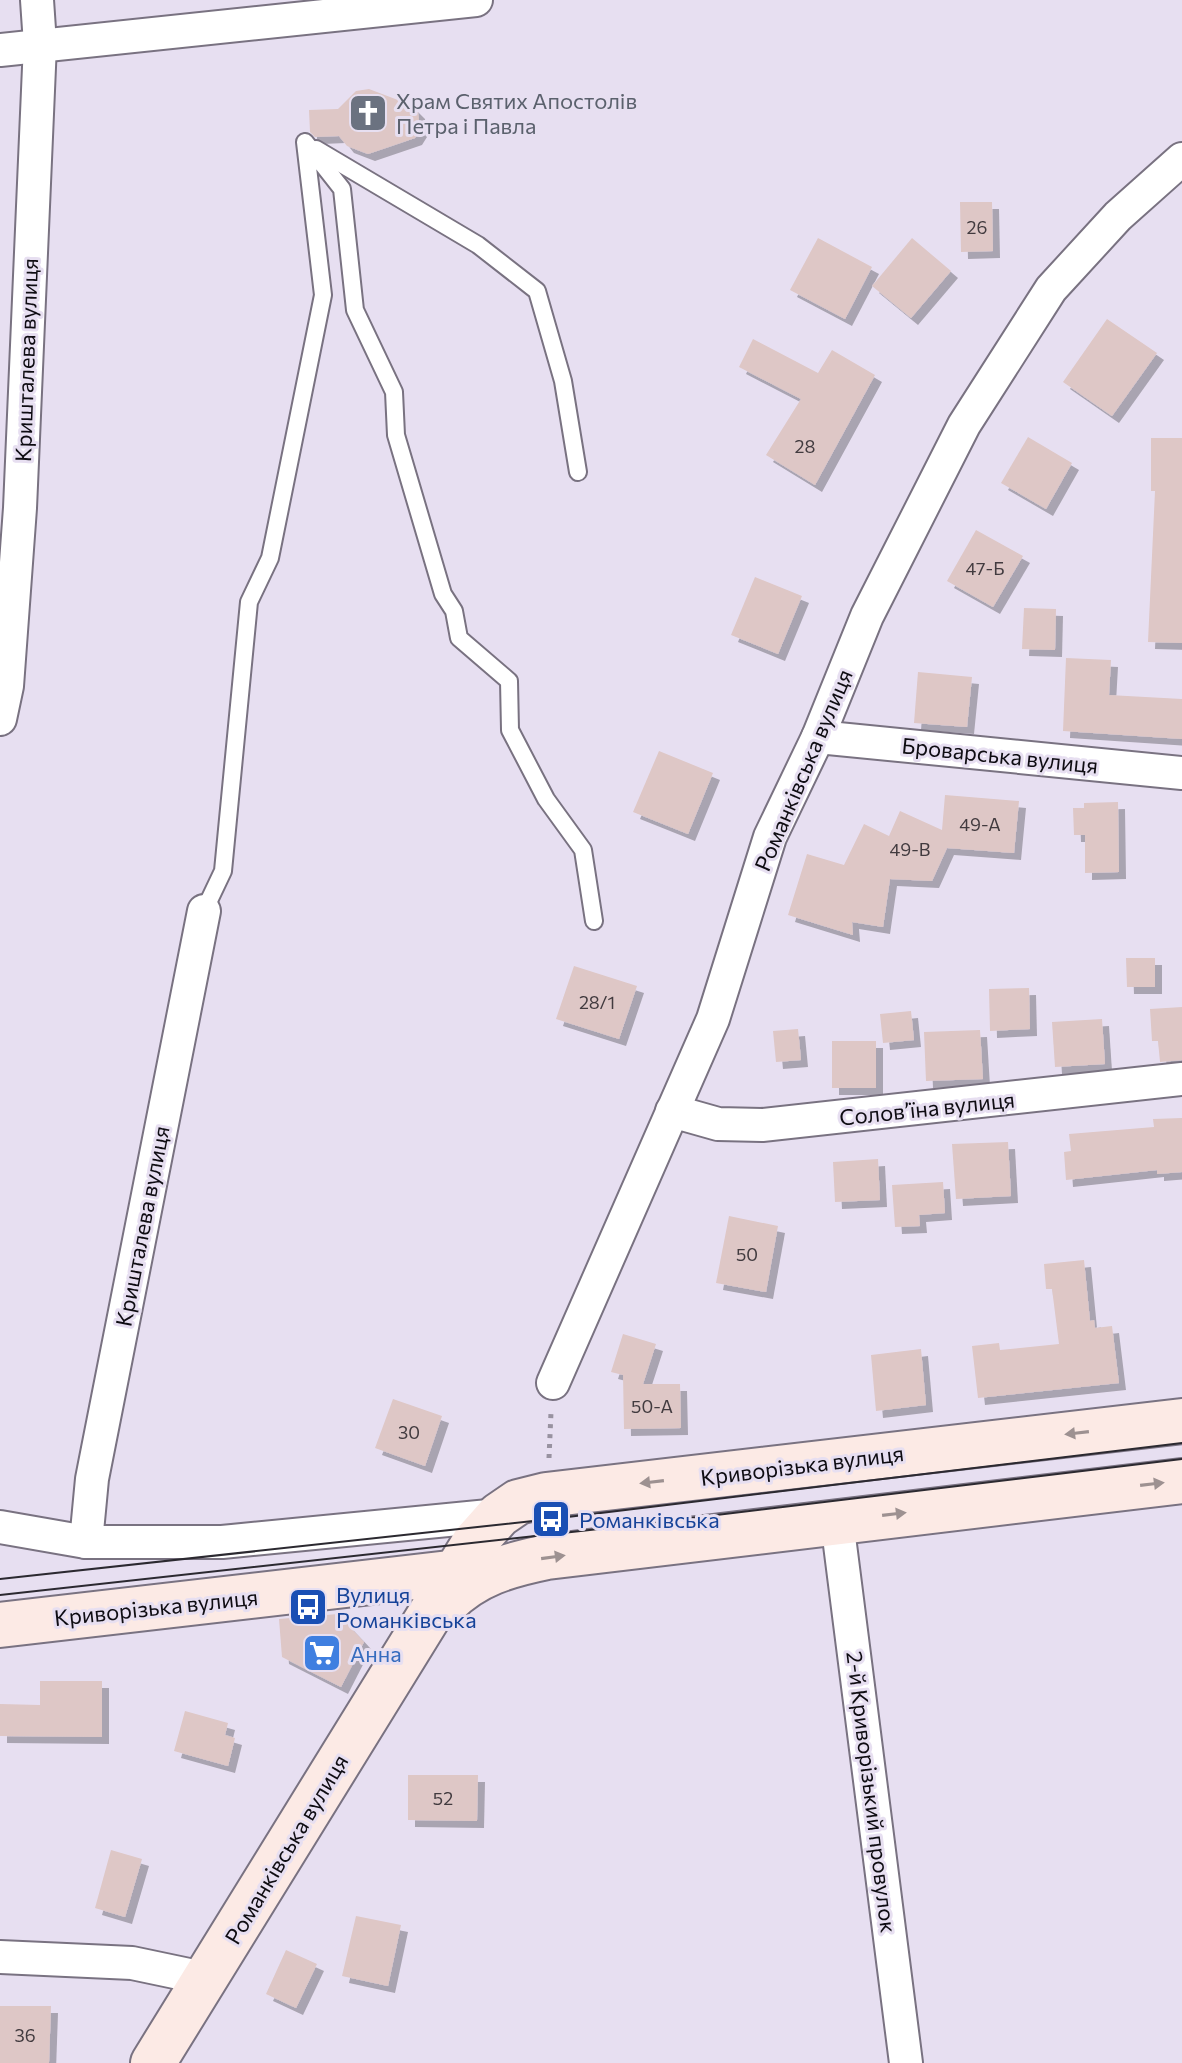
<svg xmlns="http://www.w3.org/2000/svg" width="1182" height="2063" font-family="Commissioner,sans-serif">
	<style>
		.building { fill: #dec7c6; filter: url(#shadow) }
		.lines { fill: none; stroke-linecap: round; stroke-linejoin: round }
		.lane-casing { stroke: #797281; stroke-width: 20 }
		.street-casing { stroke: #797281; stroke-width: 36 }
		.secondary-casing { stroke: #797281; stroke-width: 48 }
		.path { stroke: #9892a0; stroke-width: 5; stroke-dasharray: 4 6; stroke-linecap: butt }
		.lane { stroke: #fff; stroke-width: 16 }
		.street { stroke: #fff; stroke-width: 32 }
		.secondary { stroke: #fceae5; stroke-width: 44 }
		.tram { stroke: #2b2930; stroke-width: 2 }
		.oneway { fill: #9d9191 }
		.labels { text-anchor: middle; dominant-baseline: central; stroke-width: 6; stroke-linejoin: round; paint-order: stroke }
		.number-label { font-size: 18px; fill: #423b3f }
		.worship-label { font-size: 22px; fill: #5b616d; stroke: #e7dff1; text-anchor: start }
		.street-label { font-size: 22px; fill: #0e0c12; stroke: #e7dff1 }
		.transit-label { font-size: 22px; fill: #164399; stroke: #e7dff1; text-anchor: start }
		.shop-label { font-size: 22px; fill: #366cbe; stroke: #e7dff1; text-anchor: start }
	</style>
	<defs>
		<filter id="shadow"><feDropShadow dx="7" dy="7" stdDeviation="0" flood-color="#0004"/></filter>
	</defs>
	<rect width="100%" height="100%" fill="#e7dff1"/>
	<!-- building -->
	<g class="building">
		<polygon points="369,89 411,105 418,112 420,130 415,138 368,154 347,146 339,136 315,137 310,132 309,110 338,109 356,91"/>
		<polygon points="960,202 992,202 993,251 961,252"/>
		<polygon points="818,238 872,267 845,319 790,290"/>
		<polygon points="912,238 951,271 911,318 872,286"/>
		<polygon points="1107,319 1157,353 1112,416 1063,382"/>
		<polygon points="753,339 818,373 832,350 875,375 815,485 766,455 801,399 739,367"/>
		<polygon points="1028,437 1072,463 1046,509 1001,483"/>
		<polygon points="1151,438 1182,438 1182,643 1148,642 1155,491 1151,491"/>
		<polygon points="976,530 1023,556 993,607 947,581"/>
		<polygon points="755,577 802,596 778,654 731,635"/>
		<polygon points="1024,608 1056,609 1055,650 1022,649"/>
		<polygon points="1066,658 1111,660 1109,695 1182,699 1182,739 1063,731"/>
		<polygon points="918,672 972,677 967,727 914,723"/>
		<polygon points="659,751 713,773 688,834 633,812"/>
		<polygon points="945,795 1019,801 1014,853 947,848 932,881 890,879 883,927 852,922 853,935 788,915 807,854 844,865 864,824 889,836 900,811 942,830"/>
		<polygon points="1118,802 1119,872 1085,873 1085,835 1074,835 1073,808 1084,808 1084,803"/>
		<polygon points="1126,958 1155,958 1155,987 1127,987"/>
		<polygon points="574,966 637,986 619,1039 556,1019"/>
		<polygon points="1029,988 1030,1029 990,1031 989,989"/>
		<polygon points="1182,1007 1182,1060 1160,1062 1158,1041 1152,1041 1150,1009"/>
		<polygon points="911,1011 914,1040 883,1043 880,1014"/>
		<polygon points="1102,1019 1105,1064 1055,1067 1052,1022"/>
		<polygon points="798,1029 801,1060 776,1062 773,1031"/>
		<polygon points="980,1030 983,1079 926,1081 924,1032"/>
		<rect x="832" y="1041" width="44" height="47"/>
		<polygon points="1182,1118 1182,1172 1157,1174 1157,1170 1066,1180 1064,1152 1071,1151 1069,1134 1154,1127 1153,1119"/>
		<polygon points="1008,1142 1011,1196 956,1199 952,1144"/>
		<polygon points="878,1159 880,1200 835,1202 833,1162"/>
		<polygon points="943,1182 945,1213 919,1215 920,1226 895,1227 892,1185"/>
		<polygon points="729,1216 778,1226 766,1292 716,1283"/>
		<polygon points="1084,1260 1090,1321 1094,1320 1095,1328 1112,1326 1119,1383 978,1398 972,1346 999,1343 1000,1350 1059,1344 1052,1289 1046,1289 1044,1264"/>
		<polygon points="623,1334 656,1344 643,1384 680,1384 681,1428 624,1429 623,1375 611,1372"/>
		<polygon points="921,1349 926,1405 876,1411 871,1355"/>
		<polygon points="393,1399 442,1416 425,1466 375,1448"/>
		<polygon points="338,1614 364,1642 341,1687 282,1657 279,1619"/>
		<polygon points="40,1681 102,1681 102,1737 0,1736 0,1704 40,1705"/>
		<polygon points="185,1711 228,1723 225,1735 235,1738 228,1766 174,1751"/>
		<polygon points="408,1775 478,1775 477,1821 408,1820"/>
		<polygon points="111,1850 142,1859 125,1917 95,1908"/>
		<polygon points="356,1916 401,1925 388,1986 342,1976"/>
		<polygon points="286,1950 317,1964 296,2008 266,1994"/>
		<polygon points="0,2006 51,2006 49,2063 0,2063"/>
	</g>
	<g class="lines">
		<!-- lane casing -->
		<g class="lane-casing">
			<g id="lane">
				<polyline points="316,149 478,245 537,291 563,381 578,472"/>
				<polyline points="204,911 223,871 249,602 270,558 323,295 305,142 342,189 355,310 394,392 396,435 443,594 454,611 459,638 509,681 510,730 546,799 583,850 594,921"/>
			</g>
		</g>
		<!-- street casing -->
		<g class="street-casing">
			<g id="street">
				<polyline points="0,50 476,0"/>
				<polyline points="0,719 7,686 20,508 40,44 37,0"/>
				<polyline points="818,737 1182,773"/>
				<polyline points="672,1111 718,1124 762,1125 1182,1079"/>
				<polyline points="553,1383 713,1019 770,837 818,737 867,616 964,425 1051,289 1118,216 1182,159"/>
				<polyline points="837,1521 906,2063"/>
				<polyline points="0,1527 86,1542 222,1542 499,1515"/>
				<polyline points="86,1542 92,1479 204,911"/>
				<polyline points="0,1957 132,1963 208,1979"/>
			</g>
		</g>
		<!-- secondary casing -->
		<g class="secondary-casing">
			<g id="secondary">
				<path d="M446,1603C475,1574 508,1565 547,1557L1182,1481"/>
				<polyline points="0,1625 475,1570"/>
				<polyline points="153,2063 474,1543 499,1515 518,1502 546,1495 1182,1421"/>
			</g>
		</g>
		<!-- path -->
		<polyline class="path" points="549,1458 551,1412"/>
		<!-- lane -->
		<use href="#lane" class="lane"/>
		<!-- street -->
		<use href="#street" class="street"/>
		<!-- secondary -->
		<use href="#secondary" class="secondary"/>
		<!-- tram -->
		<g class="tram">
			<polyline points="0,1579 551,1519 1182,1443"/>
			<polyline points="0,1595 617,1527 1182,1459"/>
		</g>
	</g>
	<!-- one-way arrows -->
	<defs><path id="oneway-solid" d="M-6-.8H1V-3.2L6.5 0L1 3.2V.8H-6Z" transform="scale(2)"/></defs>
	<g class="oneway">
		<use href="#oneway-solid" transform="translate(1077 1433) rotate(173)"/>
		<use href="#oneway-solid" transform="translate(652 1482) rotate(173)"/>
		<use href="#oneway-solid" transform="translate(1152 1484) rotate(-7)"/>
		<use href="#oneway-solid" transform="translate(894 1514) rotate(-7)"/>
		<use href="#oneway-solid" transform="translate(553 1557) rotate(-8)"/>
	</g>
	<!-- icons -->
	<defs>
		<g id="church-square" transform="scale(2)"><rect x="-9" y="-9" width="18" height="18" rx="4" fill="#6b7280" stroke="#e7dff1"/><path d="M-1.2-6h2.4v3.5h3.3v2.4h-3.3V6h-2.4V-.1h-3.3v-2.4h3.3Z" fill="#fff"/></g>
		<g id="bus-square" transform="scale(2)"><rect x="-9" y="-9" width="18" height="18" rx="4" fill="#1a4fb4" stroke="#e7dff1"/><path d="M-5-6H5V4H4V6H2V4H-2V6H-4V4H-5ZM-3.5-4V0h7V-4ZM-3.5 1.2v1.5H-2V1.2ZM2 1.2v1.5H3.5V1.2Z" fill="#fff"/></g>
		<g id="supermarket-square" transform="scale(2)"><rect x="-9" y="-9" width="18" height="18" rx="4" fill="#3f7fe0" stroke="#e7dff1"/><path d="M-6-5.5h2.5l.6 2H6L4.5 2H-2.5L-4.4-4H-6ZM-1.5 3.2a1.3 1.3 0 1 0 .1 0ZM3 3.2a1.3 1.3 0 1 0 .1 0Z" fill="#fff"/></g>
	</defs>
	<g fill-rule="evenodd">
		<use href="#church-square" x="368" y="113"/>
		<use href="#bus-square" x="551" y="1519"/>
		<use href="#bus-square" x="308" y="1607"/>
		<use href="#supermarket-square" x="322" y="1653"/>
	</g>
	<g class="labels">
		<!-- number labels -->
		<g class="number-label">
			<text x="977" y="227">26</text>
			<text x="805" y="446">28</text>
			<text x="985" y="568">47-Б</text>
			<text x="980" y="824">49-А</text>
			<text x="910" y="849">49-В</text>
			<text x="597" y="1002">28/1</text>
			<text x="747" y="1254">50</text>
			<text x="652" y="1406">50-А</text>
			<text x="409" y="1432">30</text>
			<text x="443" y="1798">52</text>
			<text x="25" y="2035">36</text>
		</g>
		<!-- worship labels -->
		<g class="worship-label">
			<text x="396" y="100">Храм Святих Апостолів<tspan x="396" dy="25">Петра і Павла</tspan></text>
		</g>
		<!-- street labels -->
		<g class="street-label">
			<text transform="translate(26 360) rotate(-88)">Кришталева вулиця</text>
			<text transform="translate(1000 755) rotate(6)">Броварська вулиця</text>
			<text transform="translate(803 770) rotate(-67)">Романківська вулиця</text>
			<text transform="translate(927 1108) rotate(-6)">Соловʼїна вулиця</text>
			<text transform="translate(142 1226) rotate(-79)">Кришталева вулиця</text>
			<text transform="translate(802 1465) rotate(-7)">Криворізька вулиця</text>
			<text transform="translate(156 1607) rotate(-6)">Криворізька вулиця</text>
			<text transform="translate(872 1792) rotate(83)">2-й Криворізький провулок</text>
			<text transform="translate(286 1849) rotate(-59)">Романківська вулиця</text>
		</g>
		<!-- transit labels -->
		<g class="transit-label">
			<text x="579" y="1519">Романківська</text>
			<text x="336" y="1594">Вулиця<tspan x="336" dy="25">Романківська</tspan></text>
		</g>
		<!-- shop labels -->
		<g class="shop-label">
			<text x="350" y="1653">Анна</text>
		</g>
	</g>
</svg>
